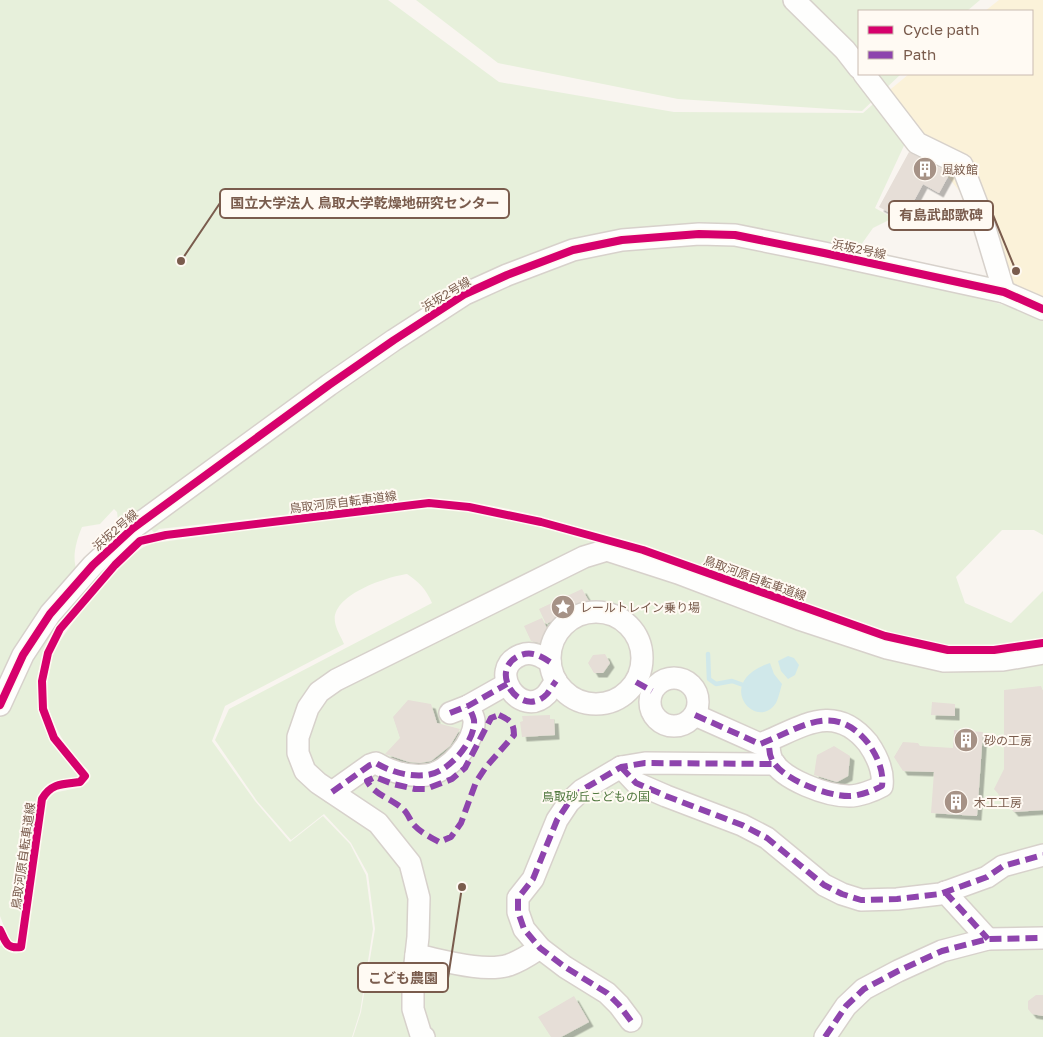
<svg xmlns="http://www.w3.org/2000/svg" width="1043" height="1037" font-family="'Golos Text','Noto Sans JP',sans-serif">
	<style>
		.green { fill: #e7f0db }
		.sand { fill: #fbf2d9 }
		.water { fill: #d0e8ea }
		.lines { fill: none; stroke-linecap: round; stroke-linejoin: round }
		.stream { stroke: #d0e8ea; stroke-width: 4.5 }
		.building { fill: #e6ded7; filter: url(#shadow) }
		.minor-casing { stroke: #d7d1cb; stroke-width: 24 }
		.minor { stroke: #fefefd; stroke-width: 21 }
		.quiet { stroke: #8e44ad; stroke-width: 6; stroke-dasharray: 12 6; stroke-linecap: butt }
		.cycleway-casing { stroke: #fffaf3; stroke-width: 11 }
		.cycleway { stroke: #d6006c; stroke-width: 8 }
		.labels { text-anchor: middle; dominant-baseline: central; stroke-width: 4; stroke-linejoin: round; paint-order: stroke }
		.poi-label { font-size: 12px; fill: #7a5c4d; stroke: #fffaf3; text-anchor: start }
		.street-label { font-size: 12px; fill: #7a5c4d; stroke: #fffaf3 }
		.park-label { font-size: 12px; fill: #537a41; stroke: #fffaf3 }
		.leader { fill: none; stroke: #7a5c4d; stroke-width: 2 }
		.callout-dot { fill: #7a5c4d; stroke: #fffaf3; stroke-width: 2 }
		.callout { fill: #fffaf3; stroke: #7a5c4d; stroke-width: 2 }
		.callout-label { font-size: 14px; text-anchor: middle; font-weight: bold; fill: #7a5c4d }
	</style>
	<defs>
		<filter id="shadow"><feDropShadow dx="4.5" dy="4.5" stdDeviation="0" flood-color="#0004"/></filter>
	</defs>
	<rect width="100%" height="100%" fill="#f9f5f0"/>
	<!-- green -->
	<g class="green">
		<path d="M0,0H388L499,82L674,112L863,113L880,98L908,137L875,208L893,218L873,228L856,252L774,234L512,262L119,527L117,512L114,509L100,524L82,527C77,539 72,555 76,568L29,627L0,678Z"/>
		<polygon points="416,0 980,0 967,11 859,11 859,74 901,74 862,111 678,99 498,63"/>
		<path d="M677,243L738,245L940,287L1011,307L1043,320V535L1034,530H1002L956,577L965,603L1011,623L1043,591V638C1026,644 1008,645 991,645C978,646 965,647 953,646C894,643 824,610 769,590C705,568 641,545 575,526C527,512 477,500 427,499L159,529L155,533L148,527L424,330L485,294L558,265L600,254Z"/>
		<path d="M425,508L459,510L557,530L593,539L637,552L779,602L936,653L1043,650V1037H353L361,1012L375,929L368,874L351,843L324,814L291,840L257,801L215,740L229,709L432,603C426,589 419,582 407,574C386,577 331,595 335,622C336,629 341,637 344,644L225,706L212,741L255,801L290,842L323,816L350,844L366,875L373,929L360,1012L352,1037H0V946L2,945C10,955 20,958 26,944L45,804L49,795L53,793L82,787L89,781C90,777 90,774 88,770C85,766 80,764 77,760C65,745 55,728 49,710C44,693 47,670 53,654C63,631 123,558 144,547C148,545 152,544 155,543L288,524Z"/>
		<path d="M132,540L134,543L115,558L52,633L43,656L38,673L37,691L41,717L54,743L70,765L81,776C64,785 50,776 38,797L17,941L14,945L10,942L0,916V718L4,709L54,620Z"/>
	</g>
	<!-- sand -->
	<polygon class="sand" points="999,0 1043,0 1043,301 1010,288 968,202 921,143 886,93 909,74 1032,74 1032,11 985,11"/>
	<!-- water -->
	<g class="water">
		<polygon points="788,656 794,658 799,665 795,675 788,679 781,671 778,661"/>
		<path d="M770,663L774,674L782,684C780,690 779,697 776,703C756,733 712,682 770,663Z"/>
	</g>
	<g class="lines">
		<!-- stream -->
		<polyline class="stream" points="708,654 709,679 716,684 732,681 746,686"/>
	</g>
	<!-- building -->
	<g class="building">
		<polygon points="909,152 950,173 939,193 923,184 908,212 899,206 894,215 879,207"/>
		<polygon points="582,589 590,603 546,624 539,609"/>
		<polygon points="542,618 552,639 543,644 531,641 524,626"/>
		<polygon points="605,654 610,663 603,673 594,673 588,663 593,655"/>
		<polygon points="1041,686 1043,691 1043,810 1014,812 994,789 1004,769 1004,690"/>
		<polygon points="408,700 431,704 437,723 460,729 450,746 431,761 420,763 409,762 385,754 400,738 393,717"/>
		<polygon points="932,702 955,704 955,716 931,715"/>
		<polygon points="550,715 550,719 554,719 555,735 522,737 520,722 523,721 522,716"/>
		<polygon points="954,730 983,732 977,816 931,813 934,772 903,771 894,757 903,742 918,743 920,746 953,748"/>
		<polygon points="834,746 850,756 848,776 837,782 814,775 817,755"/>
		<polygon points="1036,995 1043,995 1043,1016 1032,1014 1028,1009 1028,1001"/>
		<polygon points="574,996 589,1022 561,1037 551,1037 538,1017"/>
	</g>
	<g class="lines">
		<!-- minor casing -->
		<g class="minor-casing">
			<g id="minor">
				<polyline points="794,0 845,50 859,68"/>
				<polyline points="864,74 917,143 962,165 980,212 1004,292"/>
				<circle cx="596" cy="658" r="46"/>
				<path d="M550,662C541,656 532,651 521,655C485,669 521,721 547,694C550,690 553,685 556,681"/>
				<circle cx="674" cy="702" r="24"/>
				<polyline points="0,705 23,655 50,614 93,565 132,529 329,385 394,340 465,294 507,275 573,250 622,240 699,234 735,235 824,253 1004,292 1043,309"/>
				<polyline points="450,713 468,706 507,684"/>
				<path d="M695,715L760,744C800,729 833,700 868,743C877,756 884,770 882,786C873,791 859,796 849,796C827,796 783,780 772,760C769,754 769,747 769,741"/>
				<polyline points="621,767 636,783 666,796 742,825 767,838 824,885 842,894 861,900 897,899 940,894 987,877 1003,866 1043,855"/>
				<path d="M332,792L370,765L376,763C391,772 409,777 427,775C448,773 476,741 474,720C473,715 470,710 468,706"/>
				<polyline points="945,892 988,939"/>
				<path d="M416,955C442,960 483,973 509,965C521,961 531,954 540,948"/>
				<polyline points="631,1021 619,1005 607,993 565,967 540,948 524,929 518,912 518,898 533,879 557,820 569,802 582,790 621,767 645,763 775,764"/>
				<polyline points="424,1037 421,1035 413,1009 413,981 418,937 419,898 410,863 378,823 318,783 305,771 298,753 298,737 308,708 319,692 336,680 584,557 607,550 678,573 799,619 887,648 944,661 1003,660 1043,653"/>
				<polyline points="825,1037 846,1006 864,989 898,971 942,951 988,939 1043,938"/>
			</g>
		</g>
		<!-- minor -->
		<use href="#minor" class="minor"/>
		<!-- quiet -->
		<g class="quiet">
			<path d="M550,662C541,656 532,651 521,655C485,669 521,721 547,694C550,690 553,685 556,681"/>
			<polyline points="636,682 652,691"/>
			<polyline points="450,713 468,706 507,684"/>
			<path d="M499,715C510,720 514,723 514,735L486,767L476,782L461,823L451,837L439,842C430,837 420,832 413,824C410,820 408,814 404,810C393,799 374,795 367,781L375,777L393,784L415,789H426L452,779L465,768L491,718Z"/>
			<path d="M695,715L760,744C800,729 833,700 868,743C877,756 884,770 882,786C873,791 859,796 849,796C827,796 783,780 772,760C769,754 769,747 769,741"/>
			<polyline points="621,767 636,783 666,796 742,825 767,838 824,885 842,894 861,900 897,899 940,894 987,877 1003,866 1043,855"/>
			<path d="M332,792L370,765L376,763C391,772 409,777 427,775C448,773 476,741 474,720C473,715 470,710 468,706"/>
			<polyline points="945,892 988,939"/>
			<polyline points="631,1021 619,1005 607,993 565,967 540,948 524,929 518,912 518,898 533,879 557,820 569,802 582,790 621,767 645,763 775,764"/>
			<polyline points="825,1037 846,1006 864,989 898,971 942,951 988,939 1043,938"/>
		</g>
		<!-- cycleway casing -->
		<g class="cycleway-casing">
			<g id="cycleway">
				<polyline points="0,705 23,655 50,614 93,565 132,529 329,385 394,340 465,294 507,275 573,250 622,240 699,234 735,235 824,253 1004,292 1043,309"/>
				<path d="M0,930C6,942 6,949 21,947L42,799C51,783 63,784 80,782L85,776L54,738L43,709L42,681L48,653L60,629L115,565L140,541L166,535L429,503L469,507L541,522L643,550L885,636L948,650H994L1043,643"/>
			</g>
		</g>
		<!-- cycleway -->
		<use href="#cycleway" class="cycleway"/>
	</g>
	<!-- icons -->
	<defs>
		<g id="building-disc" transform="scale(1.25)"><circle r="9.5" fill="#a69286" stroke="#fffaf3"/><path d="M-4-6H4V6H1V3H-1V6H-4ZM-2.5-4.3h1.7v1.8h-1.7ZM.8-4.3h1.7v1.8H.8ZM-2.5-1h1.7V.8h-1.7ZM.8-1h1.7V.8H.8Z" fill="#fff"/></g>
		<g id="sight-disc" transform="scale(1.25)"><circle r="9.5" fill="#a69286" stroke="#fffaf3"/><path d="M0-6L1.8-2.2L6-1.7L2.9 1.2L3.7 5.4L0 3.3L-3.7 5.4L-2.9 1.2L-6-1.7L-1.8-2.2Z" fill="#fff"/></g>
	</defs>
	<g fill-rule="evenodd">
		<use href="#building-disc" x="925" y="169"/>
		<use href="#sight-disc" x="563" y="607"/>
		<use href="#building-disc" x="966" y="740"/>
		<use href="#building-disc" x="956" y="802"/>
	</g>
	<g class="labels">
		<!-- poi labels -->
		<g class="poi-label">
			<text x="942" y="169">風紋館</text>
			<text x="580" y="607">レールトレイン乗り場</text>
			<text x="984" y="740">砂の工房</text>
			<text x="974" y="802">木工工房</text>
		</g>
		<!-- street labels -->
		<g class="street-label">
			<text transform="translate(859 249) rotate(12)">浜坂2号線</text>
			<text transform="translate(446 294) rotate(-31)">浜坂2号線</text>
			<text transform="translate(343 502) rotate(-7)">鳥取河原自転車道線</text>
			<text transform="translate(115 530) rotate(-41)">浜坂2号線</text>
			<text transform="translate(755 578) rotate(20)">鳥取河原自転車道線</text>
			<text transform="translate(23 856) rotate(-82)">鳥取河原自転車道線</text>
		</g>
		<!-- park labels -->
		<g class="park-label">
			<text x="596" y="796">鳥取砂丘こどもの国</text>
		</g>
	</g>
	<!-- callouts -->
	<path class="leader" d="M181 261L220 203M1016 271L993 215M462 887L448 978"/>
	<g class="callout-dot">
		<circle cx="181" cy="261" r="5"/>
		<circle cx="1016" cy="271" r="5"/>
		<circle cx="462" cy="887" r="5"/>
	</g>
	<g class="callout">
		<rect x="220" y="189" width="289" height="29" rx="5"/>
		<rect x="889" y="201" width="104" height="29" rx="5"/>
		<rect x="358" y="963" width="90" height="29" rx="5"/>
	</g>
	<g class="callout-label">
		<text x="365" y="208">国立大学法人 鳥取大学乾燥地研究センター</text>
		<text x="941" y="220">有島武郎歌碑</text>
		<text x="403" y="983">こども農園</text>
	</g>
	<!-- legend -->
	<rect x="858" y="10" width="175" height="65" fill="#fffaf3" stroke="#cabbb1"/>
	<rect x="868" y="26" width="25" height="8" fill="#d6006c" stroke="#cabbb1"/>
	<text x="903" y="35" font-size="15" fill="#7a5c4d">Cycle path</text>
	<rect x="868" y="51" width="25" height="8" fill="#8e44ad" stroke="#cabbb1"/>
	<text x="903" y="60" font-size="15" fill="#7a5c4d">Path</text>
</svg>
